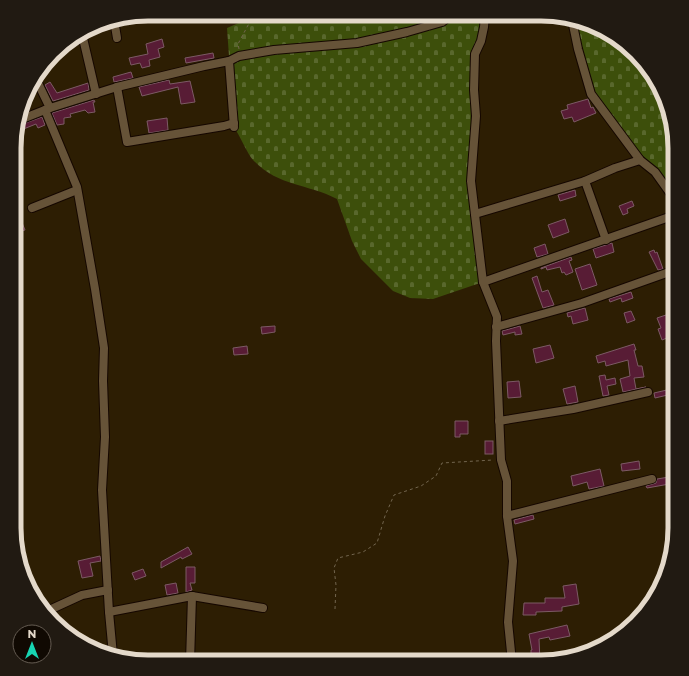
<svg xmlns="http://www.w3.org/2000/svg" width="689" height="676" font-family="Montserrat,sans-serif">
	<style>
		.cemetery { fill: url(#cemetery-stones) }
		.building { fill: #581c35; stroke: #7c5a65 }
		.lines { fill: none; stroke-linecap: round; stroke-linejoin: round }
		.minor-casing { stroke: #150700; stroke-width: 10 }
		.path { stroke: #72654e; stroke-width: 1; stroke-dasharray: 3 3; stroke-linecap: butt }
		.minor { stroke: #665338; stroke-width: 8 }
		.rim { fill: none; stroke: #e4d9ca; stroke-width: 5 }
	</style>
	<defs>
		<pattern id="cemetery-stones" width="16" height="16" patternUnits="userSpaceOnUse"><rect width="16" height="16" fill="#3d4f0b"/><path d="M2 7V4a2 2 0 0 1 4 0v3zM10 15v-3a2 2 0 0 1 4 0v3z" fill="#59682d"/></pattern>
	</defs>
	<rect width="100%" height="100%" fill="#2d1e03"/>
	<!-- cemetery -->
	<g class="cemetery">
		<path d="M248,14L485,15L475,54L473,156L483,282L433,299L410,298L393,291L361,259L352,241L337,199C306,183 279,187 253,160C247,153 240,136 234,127L227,28L248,19Z"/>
		<polygon points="572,20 608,32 647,67 668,105 675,139 675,196 591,94"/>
	</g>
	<!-- building -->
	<g class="building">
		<polygon points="162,39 164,47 158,49 160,57 149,60 150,66 142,68 140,63 131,65 129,58 148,54 146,44"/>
		<polygon points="213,53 214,58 186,63 185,58"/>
		<polygon points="131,72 133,78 114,82 113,77"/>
		<polygon points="169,80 170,84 190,81 195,102 181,104 178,87 142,96 139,87"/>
		<polygon points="50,82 57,93 88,83 89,90 53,101 45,85"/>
		<polygon points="588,99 591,108 593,107 596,113 574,122 572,117 564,119 561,111 568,109 567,105"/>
		<polygon points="94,100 95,102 93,102 95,112 88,113 85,110 70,114 71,117 64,118 64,124 57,125 52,113"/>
		<polygon points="42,117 45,125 38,128 36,124 16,132 17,126"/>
		<polygon points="167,118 168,130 149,133 147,121"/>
		<polygon points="575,190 576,196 560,201 558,195"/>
		<polygon points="632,201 634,206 627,209 628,213 623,215 619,206"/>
		<polygon points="16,208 25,230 17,232 16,229"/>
		<polygon points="565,219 569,232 553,238 548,225"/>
		<polygon points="612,243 614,252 596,258 593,249"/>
		<polygon points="545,244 548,254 537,257 534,248"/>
		<polygon points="654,250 655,253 657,252 663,269 658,270 649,252"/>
		<polygon points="571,257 572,260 569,261 573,272 566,275 564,272 562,273 560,267 547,270 546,267 541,269 541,268"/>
		<polygon points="590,264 597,285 582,290 575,269"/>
		<polygon points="537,276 542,292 548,290 554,305 543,308 532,278"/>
		<polygon points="631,292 633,298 622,302 621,298 610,302 609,299"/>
		<polygon points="585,308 588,320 573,324 571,316 568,317 567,313"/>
		<polygon points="631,311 635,320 627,323 624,313"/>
		<polygon points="672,313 675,321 675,344 669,346 667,338 662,340 658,329 661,328 657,318"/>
		<polygon points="275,326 275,332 262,334 261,327"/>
		<polygon points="520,326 522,334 515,335 515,332 503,335 502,331"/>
		<polygon points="634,344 636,350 634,350 638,366 642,366 644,377 634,378 636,389 646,387 623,392 620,379 630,376 628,360 606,366 605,361 598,363 596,356"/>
		<polygon points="550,345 554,358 536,363 533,349"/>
		<polygon points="247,346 248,354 234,355 233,348"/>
		<polygon points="605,375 606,380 615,378 616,384 607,386 609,395 603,396 599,376"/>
		<polygon points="519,381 521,397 508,398 507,382"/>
		<polygon points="575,386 578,402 567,404 563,389"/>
		<polygon points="671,389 672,394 655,398 654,393"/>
		<polygon points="455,421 468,421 468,434 460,434 460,437 455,437"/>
		<rect x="485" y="441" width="8" height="13"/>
		<polygon points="639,461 640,469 622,471 621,464"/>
		<polygon points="600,469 604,486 589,489 587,482 573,486 571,476"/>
		<polygon points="675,476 675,483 647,488 646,486 656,483 657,479"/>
		<polygon points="533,515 534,519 515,524 514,520"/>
		<polygon points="188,547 192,554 182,559 181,557 161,568 161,562"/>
		<polygon points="100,556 101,561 90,563 93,576 82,578 78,561"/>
		<polygon points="186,567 195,567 195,583 190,583 192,590 186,592"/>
		<polygon points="143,569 146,576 135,580 132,573"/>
		<polygon points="176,583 178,593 167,595 165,585"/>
		<polygon points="576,584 579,604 562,607 562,611 536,612 536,615 523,615 524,603 545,603 545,598 565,598 563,586"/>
		<polygon points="567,625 570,636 550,640 549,637 539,639 540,662 531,662 531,650 532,650 529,634"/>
	</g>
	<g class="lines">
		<!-- minor casing -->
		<g class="minor-casing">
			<g id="minor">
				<polyline points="485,15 484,27 481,41 475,54 474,90 476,116 471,181 483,282 497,317 496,341 501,460 507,481 507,516 513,561 508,622 512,662"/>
				<polyline points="114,20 117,38"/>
				<polyline points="572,20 578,49 591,94 640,160 655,172 675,200"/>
				<polyline points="82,34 96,94"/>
				<polyline points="229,61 234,127"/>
				<polyline points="35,77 50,108"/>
				<polyline points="117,87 127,142 224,126 234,123"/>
				<polyline points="45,110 77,187 95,289 104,348 103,381 105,437 102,490 109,612 113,655"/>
				<polyline points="17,121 50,108 117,87 204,66 229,61 239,56 274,50 357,43 407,32 442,22 451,15"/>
				<polyline points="585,181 606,240"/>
				<polyline points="32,208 77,190"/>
				<polyline points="475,214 585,181 615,168 640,160"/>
				<polyline points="483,282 675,215"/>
				<polyline points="496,327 582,303 675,270"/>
				<polyline points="499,421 573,409 648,392"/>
				<polyline points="507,516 652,479"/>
				<polyline points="45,612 82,595 108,590"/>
				<polyline points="109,612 192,596 263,608"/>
				<polyline points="190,662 192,596"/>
			</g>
		</g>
		<!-- path -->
		<g class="path">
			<polyline points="239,49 238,44 254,14"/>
			<polyline points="335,609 336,585 334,568 338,558 363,552 377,543 385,516 394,495 421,486 436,476 442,463 493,460"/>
		</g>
		<!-- minor -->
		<use href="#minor" class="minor"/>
	</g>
	<!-- crop -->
	<path d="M0 0H689V676H0ZM148 21H541A127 127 0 0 1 668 148V528A127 127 0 0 1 541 655H148A127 127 0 0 1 21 528V148A127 127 0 0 1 148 21Z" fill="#211a12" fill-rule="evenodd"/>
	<path class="rim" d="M148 21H541A127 127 0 0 1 668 148V528A127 127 0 0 1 541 655H148A127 127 0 0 1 21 528V148A127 127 0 0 1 148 21Z"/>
	<!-- north arrow -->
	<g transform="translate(32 644)"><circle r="19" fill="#100902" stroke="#655c52"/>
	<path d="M0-3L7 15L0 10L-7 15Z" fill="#17d5b2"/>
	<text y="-6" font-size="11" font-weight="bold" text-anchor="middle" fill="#e4d9ca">N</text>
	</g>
</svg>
